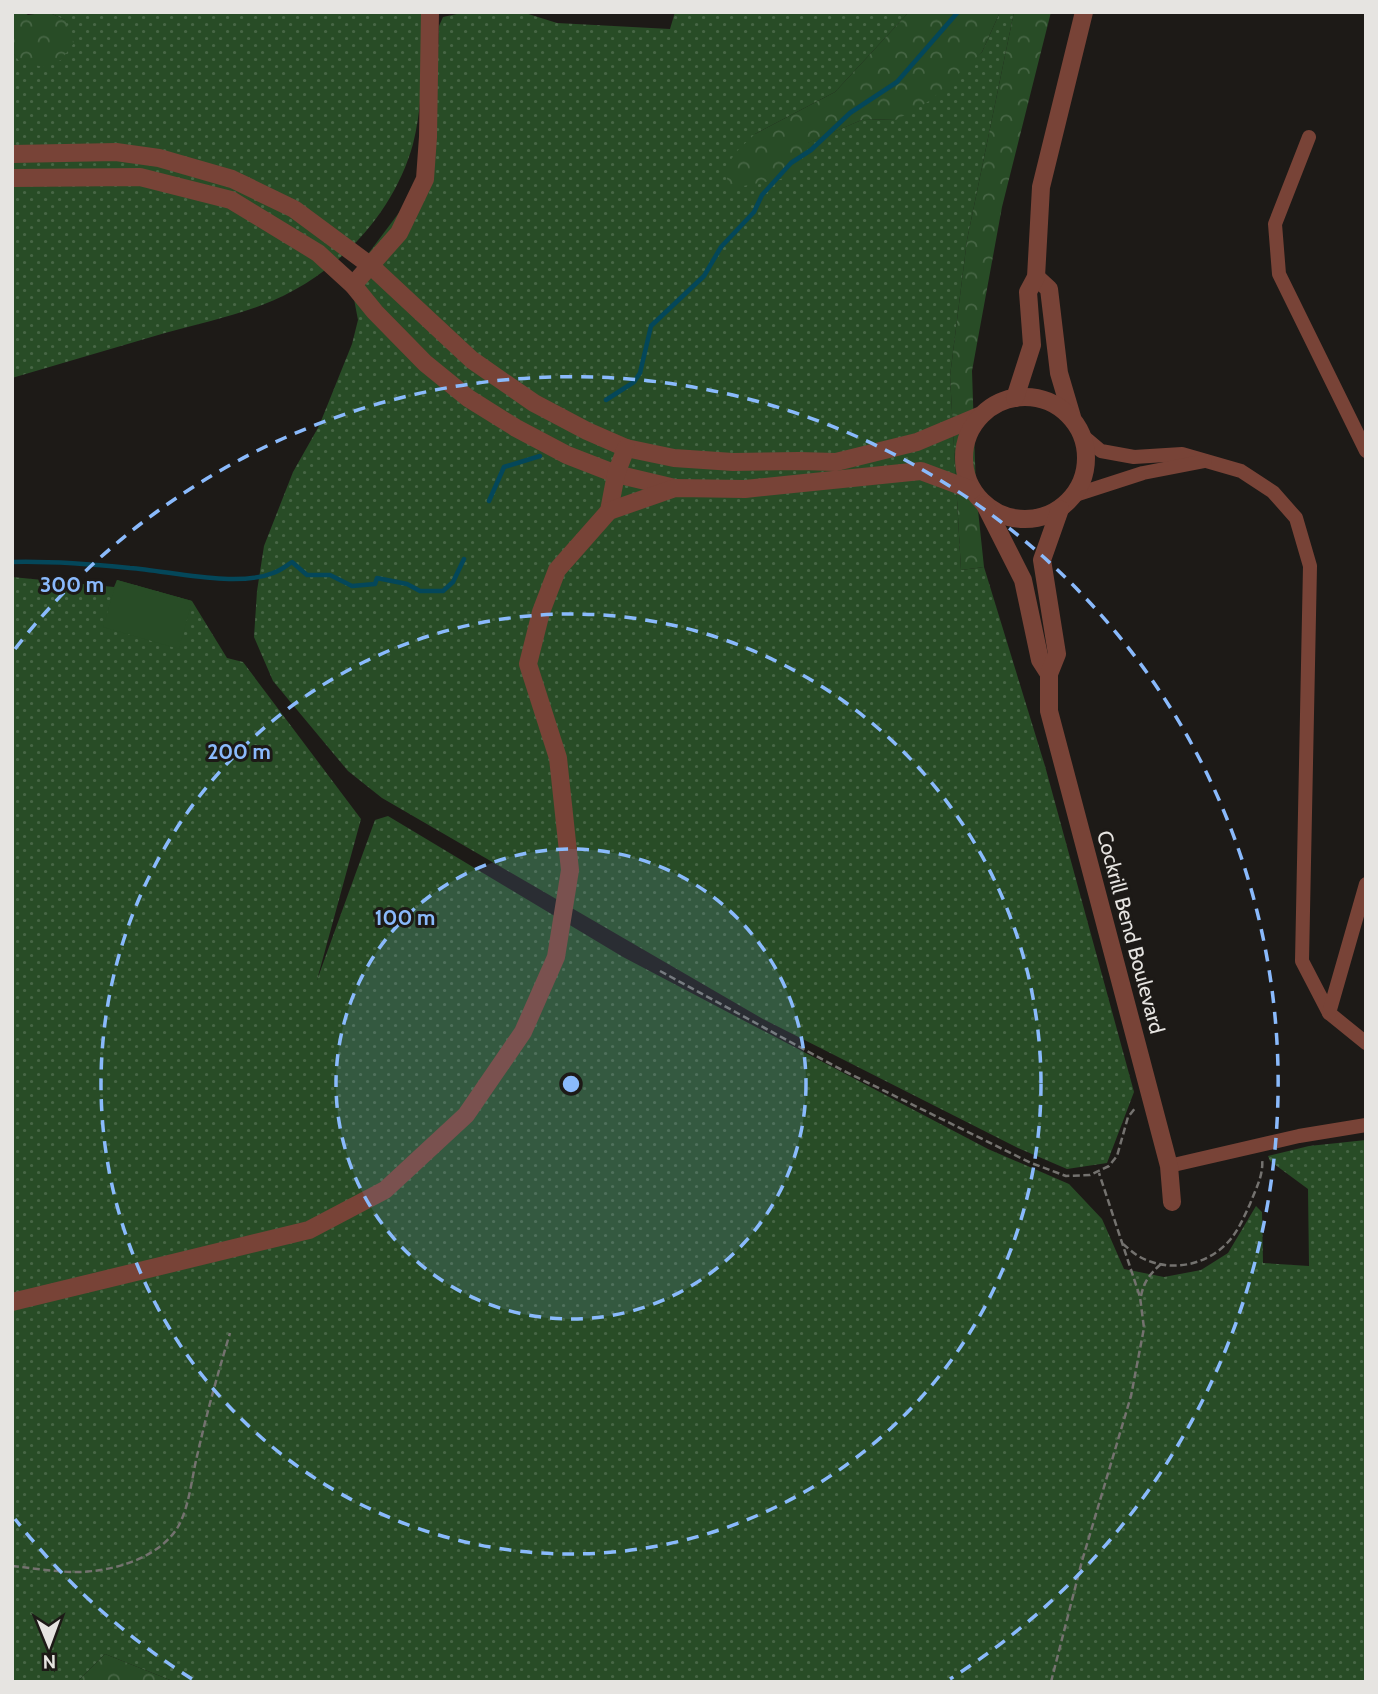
<svg xmlns="http://www.w3.org/2000/svg" width="1378" height="1694" font-family="Cabin,sans-serif">
	<style>
		.grass { fill: url(#grass-dots) }
		.forest { fill: url(#forest-crowns) }
		.garden { fill: #284c26 }
		.lines { fill: none; stroke-linecap: round; stroke-linejoin: round }
		.stream { stroke: #04475a; stroke-width: 4.5 }
		.path { stroke: #74726f; stroke-width: 2.5; stroke-dasharray: 7 3.5; stroke-linecap: butt }
		.minor { stroke: #784337; stroke-width: 14 }
		.tertiary { stroke: #784337; stroke-width: 18 }
		.ring { fill: none; stroke: #8abafc; stroke-width: 3.5; stroke-dasharray: 12 9 }
		.labels { text-anchor: middle; dominant-baseline: central; stroke-width: 6; stroke-linejoin: round; paint-order: stroke }
		.street-label { font-size: 21px; fill: #e6e4e1; stroke: #1d1a17 }
		.centre { fill: #8abafc; stroke: #1d1a17; stroke-width: 3.5 }
		.ring-label { font-size: 21px; text-anchor: middle; font-weight: bold; fill: #8abafc; stroke: #1d1a17; stroke-width: 6; stroke-linejoin: round; paint-order: stroke }
	</style>
	<defs>
		<pattern id="grass-dots" width="8" height="8" patternUnits="userSpaceOnUse" patternTransform="scale(1.75)"><rect width="8" height="8" fill="#284c26"/><path d="M2 2h.1M6 6h.1" fill="none" stroke="#476645" stroke-width="1.8" stroke-linecap="round"/></pattern>
		<pattern id="forest-crowns" width="20" height="18" patternUnits="userSpaceOnUse" patternTransform="scale(1.75)"><rect width="20" height="18" fill="#284c26"/><path d="M2 6a3 3 0 1 1 6 0M12 15a3 3 0 1 1 6 0" fill="none" stroke="#476645"/></pattern>
	</defs>
	<rect width="100%" height="100%" fill="#1d1a17"/>
	<!-- grass -->
	<g class="grass">
		<path d="M48,12H422C422,56 424,101 413,144C393,217 332,279 262,305C231,317 197,324 165,333C114,348 63,363 12,378V51L20,61L65,20Z"/>
		<polygon points="466,12 522,12 557,23 670,29 675,12 909,12 835,92 755,134 807,143 864,119 896,120 982,52 1000,12 1014,12 967,240 950,376 961,570 984,567 1045,766 1134,1092 1107,1163 1067,1169 1018,1148 763,1019 382,798 348,771 273,681 254,637 257,591 264,546 293,472 319,426 352,344 358,320 354,299 356,270 404,206 420,172 436,111 439,26 443,17"/>
		<polygon points="12,577 114,587 117,580 192,601 227,658 243,662 361,819 317,980 375,820 388,816 623,957 988,1149 1069,1184 1102,1219 1124,1269 1164,1277 1201,1270 1228,1253 1256,1206 1262,1212 1263,1263 1309,1266 1308,1189 1270,1161 1268,1156 1309,1146 1366,1140 1366,1682 175,1682 105,1654 77,1682 12,1682"/>
	</g>
	<!-- forest -->
	<g class="forest">
		<polygon points="12,12 23,12 28,15 48,12 65,20 74,43 61,60 43,67 19,61 12,51"/>
		<polygon points="909,12 1000,12 982,52 931,100 896,120 864,119 808,143 796,176 728,189 726,166 738,150 755,134 835,92"/>
		<polygon points="1014,12 1051,12 1002,207 972,371 976,491 984,567 961,570 950,376 967,240"/>
		<polygon points="105,1654 175,1682 77,1682"/>
	</g>
	<!-- garden -->
	<polygon class="garden" points="117,580 192,601 179,649 103,627"/>
	<g class="lines">
		<!-- stream -->
		<g class="stream">
			<polyline points="606,400 634,382 640,373 651,326 704,276 721,247 754,212 762,195 791,163 811,150 850,113 897,82 958,12"/>
			<polyline points="489,501 504,467 540,456"/>
			<path d="M12,562C52,561 90,564 130,568C170,571 236,588 273,573C280,571 286,566 292,562L307,575H330L352,586L375,584L377,578L407,584L420,591H443L453,582L464,559"/>
		</g>
		<!-- path -->
		<g class="path">
			<polyline points="660,971 842,1070 1031,1163 1066,1176 1090,1175 1109,1166 1117,1156 1128,1117 1136,1107"/>
			<path d="M1123,1244C1128,1248 1134,1254 1140,1257C1169,1273 1207,1266 1229,1241C1238,1231 1244,1217 1250,1204C1256,1188 1264,1175 1262,1158"/>
			<path d="M1141,1296C1144,1281 1150,1274 1161,1264"/>
			<path d="M12,1566C33,1568 55,1572 76,1572C112,1572 161,1558 179,1525C190,1504 192,1475 198,1452C207,1412 218,1373 230,1333"/>
			<polyline points="1051,1682 1082,1561 1131,1396 1144,1328 1140,1297 1099,1173"/>
		</g>
		<!-- minor -->
		<g class="minor">
			<polyline points="1309,137 1275,224 1279,274 1366,451"/>
			<polyline points="1082,435 1101,451 1134,457 1182,454 1241,471 1273,492 1296,518 1310,566 1302,961 1329,1013 1366,1043"/>
			<polyline points="1075,495 1143,473 1205,461"/>
			<polyline points="1329,1013 1366,884"/>
			<polyline points="1169,1166 1299,1136 1366,1125"/>
		</g>
		<!-- tertiary -->
		<g class="tertiary">
			<polyline points="12,154 116,152 159,158 232,179 294,209 371,266 472,360 534,403 587,431 626,448 674,458 733,462 799,461 836,462 917,442 979,416"/>
			<polyline points="12,178 140,177 231,200 318,253 353,285 375,312 425,363 468,398 516,428 567,455 616,474 675,488"/>
			<polyline points="1036,277 1049,289 1059,373 1072,417"/>
			<polyline points="353,285 399,233 425,179 428,137 430,12"/>
			<circle cx="1025" cy="458" r="61"/>
			<polyline points="1015,398 1032,345 1028,292 1036,277 1041,187 1084,12"/>
			<polyline points="985,505 1023,580 1040,660 1049,674"/>
			<polyline points="1060,509 1042,560 1057,654 1049,674 1049,711 1169,1166 1172,1202"/>
			<polyline points="609,511 616,474 626,448"/>
			<polyline points="12,1302 309,1230 385,1190 466,1115 523,1032 556,957 570,870 558,758 528,664 541,612 557,570 609,511 675,488 745,489 921,471 972,490"/>
		</g>
	</g>
	<!-- distance rings -->
	<circle cx="571" cy="1084" r="235" fill="#8abafc" fill-opacity=".12"/>
	<g class="ring">
		<circle cx="571" cy="1084" r="235"/>
		<circle cx="571" cy="1084" r="470"/>
		<path d="M192 1679A706 706 0 0 1 15 1519M15 649A706 706 0 1 1 950 1679"/>
	</g>
	<g class="labels">
		<!-- street labels -->
		<g class="street-label">
			<text transform="translate(1131 932) rotate(75)">Cockrill Bend Boulevard</text>
		</g>
	</g>
	<circle cx="571" cy="1084" r="10" class="centre"/>
	<g class="ring-label">
		<text x="72" y="592">300 m</text>
		<text x="239" y="759">200 m</text>
		<text x="405" y="925">100 m</text>
	</g>
	<!-- border -->
	<rect width="1378" height="1694" fill="none" stroke="#e6e4e1" stroke-width="28"/>
	<!-- north arrow -->
	<g transform="translate(49 1645) rotate(179)" stroke="#1d1a17" stroke-width="5" paint-order="stroke">
	<path d="M0-5L12 26L0 18L-12 26Z" fill="#e6e4e1"/>
	<text y="-10" font-size="19" font-weight="bold" text-anchor="middle" fill="#e6e4e1">N</text>
	</g>
</svg>
